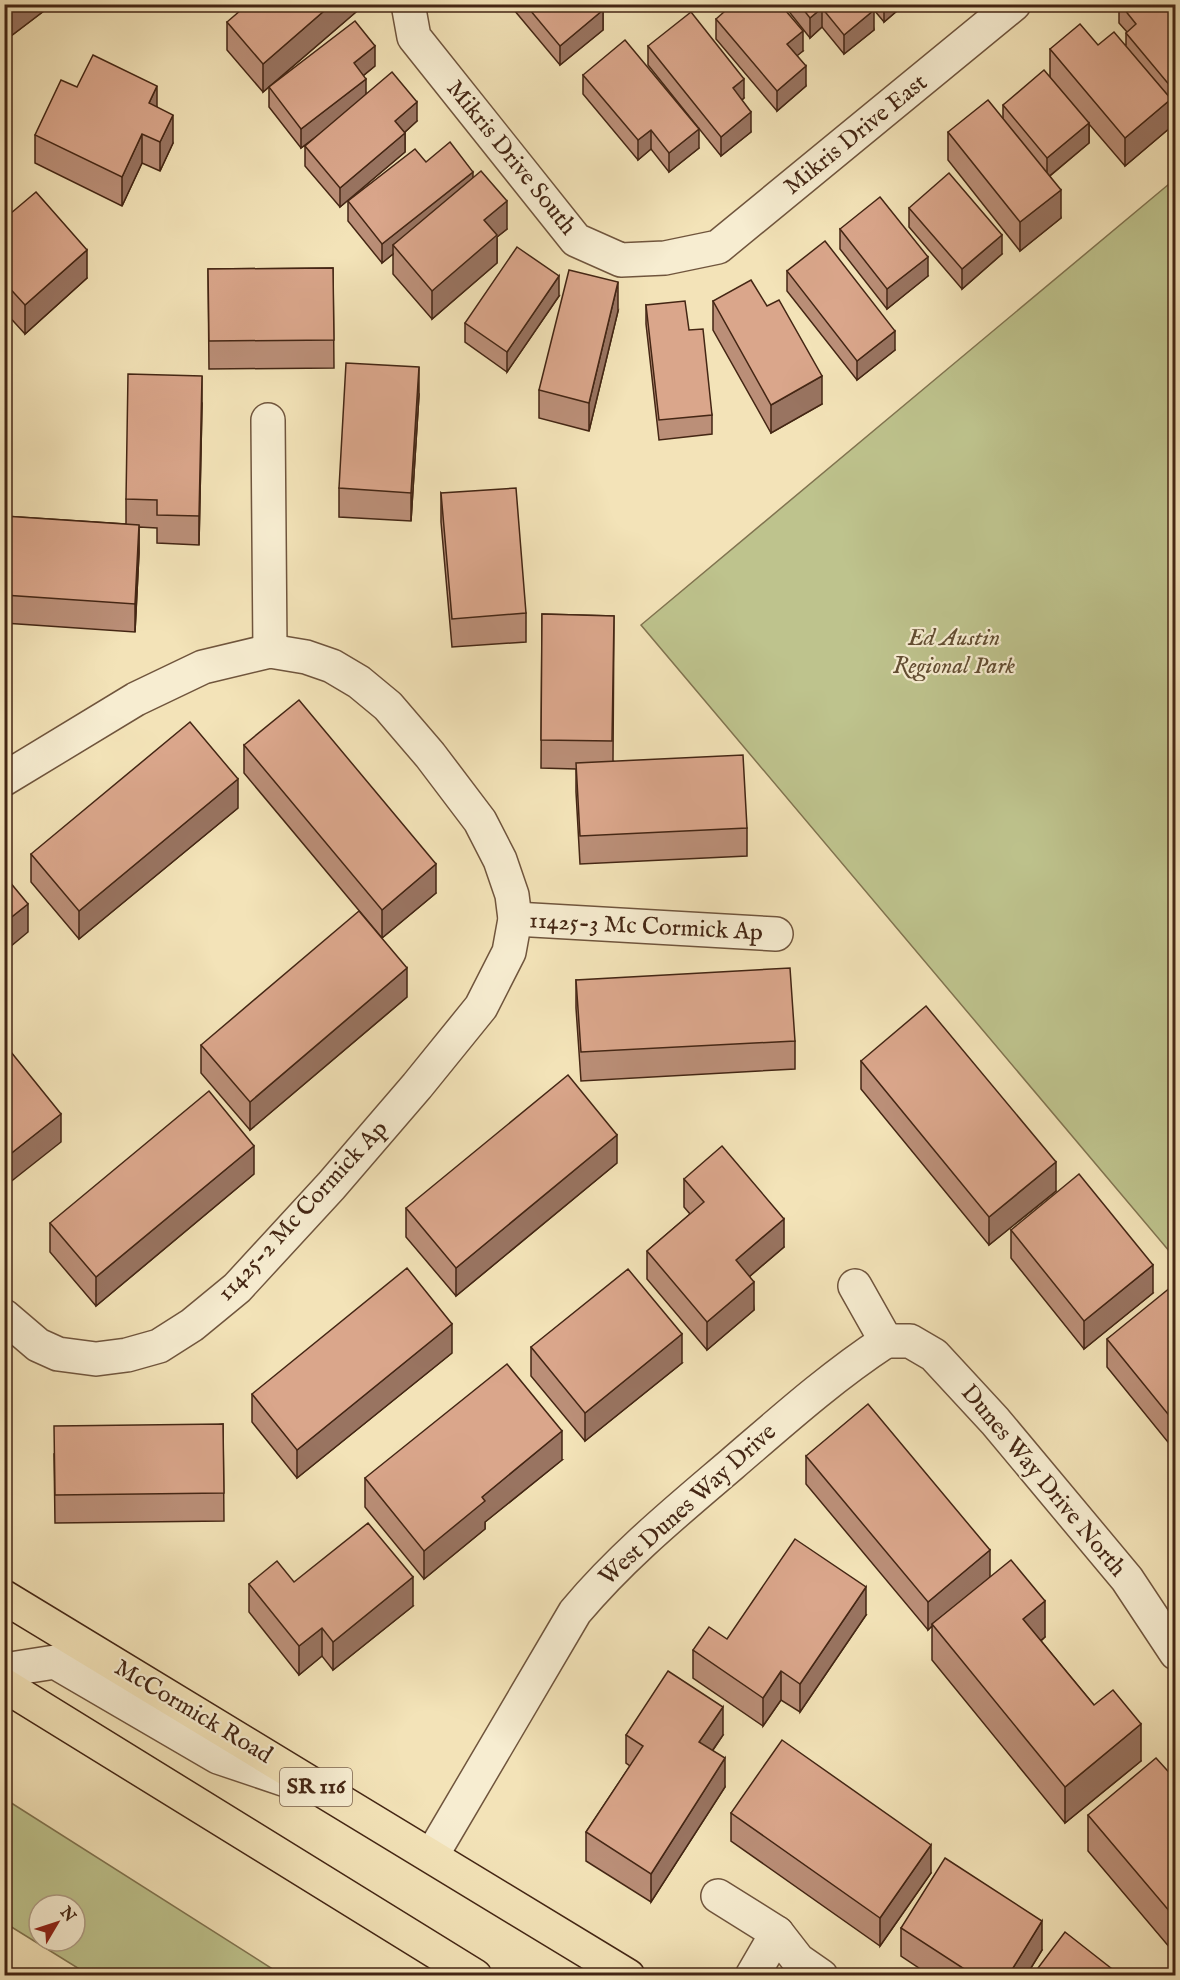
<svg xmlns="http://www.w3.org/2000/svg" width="1180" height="1980" font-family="'IM FELL English',serif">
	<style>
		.green { fill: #bec38d; stroke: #817450; stroke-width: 1.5; fill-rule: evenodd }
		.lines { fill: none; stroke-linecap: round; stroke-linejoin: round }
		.minor-casing { stroke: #70553d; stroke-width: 36 }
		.major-casing { stroke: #442614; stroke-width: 36 }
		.minor { stroke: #f7edd1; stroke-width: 33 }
		.major { stroke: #f3e3b8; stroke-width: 33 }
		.wall { fill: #bb8f78; stroke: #442614; stroke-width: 1.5 }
		.shaded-wall { fill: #997461; stroke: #442614; stroke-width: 1.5 }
		.building { fill: #daa68b; stroke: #442614; stroke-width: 1.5 }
		.labels { text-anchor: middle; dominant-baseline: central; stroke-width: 4.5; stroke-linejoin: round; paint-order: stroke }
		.shield { fill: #f7edd1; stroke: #7a624d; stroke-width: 1.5 }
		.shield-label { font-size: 22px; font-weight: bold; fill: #442614 }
		.street-label { font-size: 24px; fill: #442614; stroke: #f7edd1 }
		.park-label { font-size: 24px; font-style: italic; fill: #624d32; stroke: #f7edd1 }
	</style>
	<rect width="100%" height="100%" fill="#f3e3b8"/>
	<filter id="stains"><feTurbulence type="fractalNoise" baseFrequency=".00333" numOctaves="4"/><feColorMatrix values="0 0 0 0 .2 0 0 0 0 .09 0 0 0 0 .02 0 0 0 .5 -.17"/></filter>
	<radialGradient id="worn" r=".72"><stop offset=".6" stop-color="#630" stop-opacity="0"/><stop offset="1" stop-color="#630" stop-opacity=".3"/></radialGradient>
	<!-- green -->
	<g class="green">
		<polygon points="1175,179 1175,1258 641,625"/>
		<path d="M5,1799L282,1975H89L5,1923ZM39,1905H75V1941H39Z"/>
	</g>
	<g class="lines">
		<!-- minor casing -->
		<g class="minor-casing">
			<g id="minor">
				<polyline points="408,4 414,37 576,240 621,260 665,258 718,247 1014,4"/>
				<polyline points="268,420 270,651"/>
				<polyline points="4,779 136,699 203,667 270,651 306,657 332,666 359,682 388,706 430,755 480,821 500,860 512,895 515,919 509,952 481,1007 417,1086 331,1186 237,1288 192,1325 159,1346 127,1355 96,1359 58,1354 38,1345 4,1316"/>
				<polyline points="515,919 776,934"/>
				<polyline points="855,1286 886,1341"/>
				<polyline points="886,1341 910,1341 934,1355 995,1421 1127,1579 1176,1653"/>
				<polyline points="4,1670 55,1662 218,1757 298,1784"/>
				<path d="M432,1855L575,1612C622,1556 677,1511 732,1464C782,1421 831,1377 886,1341"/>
				<polyline points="718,1896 777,1933 798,1960 821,1976"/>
				<polyline points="752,1976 777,1933"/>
			</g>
		</g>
		<!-- major casing -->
		<g class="major-casing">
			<g id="major">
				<polyline points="4,1597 628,1976"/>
				<polyline points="4,1685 475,1976"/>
			</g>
		</g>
		<!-- minor -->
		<use href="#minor" class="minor"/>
		<!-- major -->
		<use href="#major" class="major"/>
	</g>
	<!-- wall -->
	<g class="wall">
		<polygon points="4,4 53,4 7,39 4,35"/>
		<polygon points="356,4 356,12 263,92 227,50 227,22"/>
		<polygon points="509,4 609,4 603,10 603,30 560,65"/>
		<polygon points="783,4 869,4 874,30 844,54 822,27 810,38"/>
		<polygon points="869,4 905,4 884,22"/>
		<polygon points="1119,4 1172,4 1176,8 1176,112 1171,107 1171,127 1125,166 1089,124 1089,143 1050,176 1061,218 1020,251 948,160 948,132 1003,118 1003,105 1050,77 1050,49 1098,45 1126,45 1126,33 1127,32 1119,23"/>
		<polygon points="716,19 803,51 797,55 806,86 777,111 716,39"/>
		<polygon points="648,46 744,98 742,100 751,132 721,156 648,65"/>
		<polygon points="375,66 363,76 366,95 417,121 405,132 405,152 340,207 305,166 305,146 319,134 301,148 269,107 269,87"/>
		<polygon points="583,75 699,148 669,172 651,149 638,160 583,94"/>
		<polygon points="77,87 157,107 173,143 160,171 142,163 122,206 35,163 35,135"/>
		<polygon points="426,162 473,178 507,229 497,237 497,263 432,319 393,274 393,254 382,263 348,221 348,201"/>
		<polygon points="909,208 1002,254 962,289 909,227"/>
		<polygon points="4,219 87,278 25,334 4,311"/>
		<polygon points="840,229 928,276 887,309 840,249"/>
		<polygon points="333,268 334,368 209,369 208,269"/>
		<polygon points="787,271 895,350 857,380 787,291"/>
		<polygon points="559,296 507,372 465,342 465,323"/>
		<polygon points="713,301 767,306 822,404 771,433 713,330"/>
		<polygon points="646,305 689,330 712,415 712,434 659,440 646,324"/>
		<polygon points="618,311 589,431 539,418 539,390"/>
		<polygon points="419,395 411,521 339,517 339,488"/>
		<polygon points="202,404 199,545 157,543 157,528 139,527 139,553 135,632 4,623 4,516 126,524 126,499"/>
		<polygon points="441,493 526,613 526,642 452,647 441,522"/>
		<polygon points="542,614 614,616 613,761 747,828 747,856 580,864 576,792 576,769 541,768"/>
		<polygon points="244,745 436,893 382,938 244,773"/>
		<polygon points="238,808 79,939 31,882 31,854"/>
		<polygon points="576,980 795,1041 795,1069 581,1081 576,1008"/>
		<polygon points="407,997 250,1130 201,1073 201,1045"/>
		<polygon points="861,1061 1056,1191 989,1245 861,1089"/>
		<polygon points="617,1163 456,1296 406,1237 406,1208"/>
		<polygon points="254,1174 96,1306 50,1252 50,1223"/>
		<polygon points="684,1179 784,1247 750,1276 754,1310 707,1350 647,1279 647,1251 690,1214 684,1207"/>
		<polygon points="1011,1230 1153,1293 1084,1349 1011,1258"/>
		<polygon points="1176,1293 1176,1452 1107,1367 1107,1339"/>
		<polygon points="531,1347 682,1363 585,1441 531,1376"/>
		<polygon points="452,1353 297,1478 252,1422 252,1394"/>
		<polygon points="223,1424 224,1521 55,1523 54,1454"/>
		<polygon points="806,1456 990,1577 1045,1637 1041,1641 1094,1705 1141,1761 1065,1823 932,1660 932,1626 928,1630 806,1484"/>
		<polygon points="562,1460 485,1522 485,1529 424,1579 365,1507 365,1478"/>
		<polygon points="294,1582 413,1606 333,1670 322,1656 299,1675 249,1612 249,1584"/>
		<polygon points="866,1615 800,1712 781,1700 763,1726 693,1678 693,1650 727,1639"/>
		<polygon points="626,1735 723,1735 713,1750 725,1787 651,1902 586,1861 586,1832 630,1766 626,1763"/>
		<polygon points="1176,1780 1176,1955 1088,1851 1088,1815"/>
		<polygon points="731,1813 931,1873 880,1946 731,1841"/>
		<polygon points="901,1928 1042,1950 1026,1976 931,1976 901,1956"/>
	</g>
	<!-- shaded-wall -->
	<g class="shaded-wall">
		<polygon points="15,4 53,4 7,39 7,10"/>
		<polygon points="332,4 356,4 356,12 263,92 263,64"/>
		<polygon points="602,4 609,4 602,10"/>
		<polygon points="884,4 905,4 884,22"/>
		<polygon points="822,8 822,27 810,38 810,18"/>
		<polygon points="603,10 603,30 560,65 560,46"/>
		<polygon points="874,10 874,30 844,54 844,35"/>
		<polygon points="803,31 803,51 787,64 787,44"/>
		<polygon points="375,46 375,66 354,83 354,63"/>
		<polygon points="806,66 806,86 777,111 777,91"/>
		<polygon points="366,79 366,99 301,148 301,129"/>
		<polygon points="744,79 744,98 733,108 733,88"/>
		<polygon points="157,86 157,114 149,103"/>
		<polygon points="1171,99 1171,127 1125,166 1125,138"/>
		<polygon points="417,102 417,121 395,141 395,121"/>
		<polygon points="751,112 751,132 721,156 721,137"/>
		<polygon points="173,115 173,143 160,171 160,142"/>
		<polygon points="1089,123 1089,143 1047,178 1047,158"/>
		<polygon points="699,129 699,148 669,172 669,153"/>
		<polygon points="651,130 651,149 638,160 638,140"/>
		<polygon points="405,133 405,152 340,207 340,188"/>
		<polygon points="142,134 142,163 122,206 122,177"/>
		<polygon points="473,172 473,191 393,245 393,254 382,263 382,244"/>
		<polygon points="1061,190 1061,218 1020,251 1020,222"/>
		<polygon points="507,201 507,229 497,237 497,263 432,319 432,291 484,220"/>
		<polygon points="1002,235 1002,254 962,289 962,269"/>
		<polygon points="87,250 87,278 25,334 25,305"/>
		<polygon points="928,257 928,276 887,309 887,289"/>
		<polygon points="559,276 559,296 507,372 507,352"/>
		<polygon points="618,282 618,311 589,431 589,403"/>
		<polygon points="895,331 895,350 857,380 857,361"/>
		<polygon points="419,367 419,395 411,521 411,493"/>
		<polygon points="202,376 202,404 199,545 199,516"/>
		<polygon points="822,376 822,404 771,433 771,405"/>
		<polygon points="139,525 139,553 135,632 135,604"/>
		<polygon points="238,779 238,808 79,939 79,911"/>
		<polygon points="436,864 436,893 382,938 382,910"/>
		<polygon points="28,904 28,932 4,952 4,923"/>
		<polygon points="407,968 407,997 250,1130 250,1102"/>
		<polygon points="61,1114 61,1142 4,1187 4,1159"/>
		<polygon points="617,1135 617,1163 456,1296 456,1268"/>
		<polygon points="254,1146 254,1174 96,1306 96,1277"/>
		<polygon points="1056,1162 1056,1191 989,1245 989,1217"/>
		<polygon points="784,1219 784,1247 736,1288 736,1260"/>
		<polygon points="1153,1265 1153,1293 1084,1349 1084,1321"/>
		<polygon points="754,1282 754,1310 707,1350 707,1322"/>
		<polygon points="452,1324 452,1353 297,1478 297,1450"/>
		<polygon points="682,1334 682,1363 585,1441 585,1413"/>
		<polygon points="11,1398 11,1426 4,1436 4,1407"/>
		<polygon points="562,1431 562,1460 485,1522 485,1529 424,1579 424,1551 482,1497"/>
		<polygon points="990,1550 990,1579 932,1624 932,1626 928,1630 928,1602"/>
		<polygon points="413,1577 413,1606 333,1670 333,1642"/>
		<polygon points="866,1587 866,1615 800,1712 800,1684"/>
		<polygon points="1045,1601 1045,1637 1023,1655 1023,1619"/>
		<polygon points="322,1628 322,1656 299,1675 299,1646"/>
		<polygon points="781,1671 781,1700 763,1726 763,1698"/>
		<polygon points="723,1707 723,1735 699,1770 699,1742"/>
		<polygon points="1141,1724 1141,1761 1065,1823 1065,1787"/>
		<polygon points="725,1758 725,1787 651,1902 651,1874"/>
		<polygon points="931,1845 931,1873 880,1946 880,1918"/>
		<polygon points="1042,1921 1042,1950 1026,1976 1008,1976"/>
	</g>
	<!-- building -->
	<g class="building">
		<polygon points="4,4 15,4 7,10 4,6"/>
		<polygon points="248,4 332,4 263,64 227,22"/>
		<polygon points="525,4 598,4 603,10 560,46"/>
		<polygon points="733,4 780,4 803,31 787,44 806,66 777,91 716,19"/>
		<polygon points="799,4 869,4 874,10 844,35 822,8 810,18"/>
		<polygon points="1120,4 1172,4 1176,8 1176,93 1126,33 1136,24"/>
		<polygon points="691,12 744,79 733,88 751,112 721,137 648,46"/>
		<polygon points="355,21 375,46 354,63 366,79 301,129 269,87"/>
		<polygon points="1080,24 1098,45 1114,32 1171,99 1125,138 1050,49"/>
		<polygon points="625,40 699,129 669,153 651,130 638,140 583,75"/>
		<polygon points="93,55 157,86 149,103 173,115 160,142 142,134 122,177 35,135 61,80 77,87"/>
		<polygon points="1044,70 1089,123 1047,158 1003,105"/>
		<polygon points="392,72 417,102 395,121 405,133 340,188 305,146"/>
		<polygon points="988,100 1061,190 1020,222 948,132"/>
		<polygon points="450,142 473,172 382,244 348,201 415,149 426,162"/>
		<polygon points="481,171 507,201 484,220 497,235 432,291 393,245"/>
		<polygon points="949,173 1002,235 962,269 909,208"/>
		<polygon points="36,192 87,250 25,305 4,282 4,219"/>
		<polygon points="880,197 928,257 887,289 840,229"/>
		<polygon points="825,241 895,331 857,361 787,271"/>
		<polygon points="517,247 559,276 507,352 465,323"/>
		<polygon points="333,268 334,340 209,341 208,269"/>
		<polygon points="569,270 618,282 589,403 539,390"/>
		<polygon points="751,280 767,306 779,300 822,376 771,405 713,301"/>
		<polygon points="685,301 689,330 703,329 712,415 659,420 646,305"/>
		<polygon points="346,363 419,367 411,493 339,488"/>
		<polygon points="128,374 202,376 199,516 157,515 157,500 126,499"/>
		<polygon points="516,488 526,613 452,619 441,493"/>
		<polygon points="4,516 139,525 135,604 4,595"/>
		<polygon points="542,614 614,616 612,741 541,740"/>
		<polygon points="299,700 436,864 382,910 244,745"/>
		<polygon points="190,722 238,779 79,911 31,854"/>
		<polygon points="743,755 747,828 580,836 576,763"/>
		<polygon points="4,875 28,904 4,923"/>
		<polygon points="359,911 407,968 250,1102 201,1045"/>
		<polygon points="790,968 795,1041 581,1052 576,980"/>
		<polygon points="926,1006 1056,1162 989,1217 861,1061"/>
		<polygon points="11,1052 61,1114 4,1159 4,1057"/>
		<polygon points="568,1075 617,1135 456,1268 406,1208"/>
		<polygon points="209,1091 254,1146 96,1277 50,1223"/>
		<polygon points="722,1146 784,1219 736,1260 754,1282 707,1322 647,1251 704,1202 684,1179"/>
		<polygon points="1079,1174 1153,1265 1084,1321 1011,1230"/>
		<polygon points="407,1268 452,1324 297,1450 252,1394"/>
		<polygon points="628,1269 682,1334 585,1413 531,1347"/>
		<polygon points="1171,1287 1176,1293 1176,1424 1107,1339"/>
		<polygon points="507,1364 562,1431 482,1497 485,1501 424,1551 365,1478"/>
		<polygon points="4,1394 11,1398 4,1407"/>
		<polygon points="868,1404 990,1550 928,1602 806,1456"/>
		<polygon points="223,1424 224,1493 55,1495 54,1426"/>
		<polygon points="368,1523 413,1577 333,1642 322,1628 299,1646 249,1584 277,1561 294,1582"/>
		<polygon points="795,1539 866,1587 800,1684 781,1671 763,1698 693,1650 709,1627 727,1639"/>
		<polygon points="1011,1560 1045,1601 1023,1619 1094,1705 1113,1690 1141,1724 1065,1787 932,1624"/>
		<polygon points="668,1671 723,1707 699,1742 725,1758 651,1874 586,1832 643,1746 626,1735"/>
		<polygon points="782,1740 931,1845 880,1918 731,1813"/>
		<polygon points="1156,1758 1176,1780 1176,1919 1088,1815"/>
		<polygon points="945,1858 1042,1921 1008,1976 975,1976 901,1928"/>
		<polygon points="1065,1932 1121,1976 1032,1976"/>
	</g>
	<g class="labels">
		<!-- shield labels -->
		<rect class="shield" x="280" y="1768" width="72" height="38" rx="4.5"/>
		<g class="shield-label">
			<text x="316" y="1787">SR 116</text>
		</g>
		<!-- street labels -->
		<g class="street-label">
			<text transform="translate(856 135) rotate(-39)">Mikris Drive East</text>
			<text transform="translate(511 158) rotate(51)">Mikris Drive South</text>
			<text transform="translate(646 927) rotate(3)">11425-3 Mc Cormick Ap</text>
			<text transform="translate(303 1211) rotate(-47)">11425-2 Mc Cormick Ap</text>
			<text transform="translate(1043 1481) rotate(50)">Dunes Way Drive North</text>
			<text transform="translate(688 1505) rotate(-42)">West Dunes Way Drive</text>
			<text transform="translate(193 1712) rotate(31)">McCormick Road</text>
		</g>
		<!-- park labels -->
		<g class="park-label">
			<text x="954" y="638">Ed Austin<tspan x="954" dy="28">Regional Park</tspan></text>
		</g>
	</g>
	<!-- margin -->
	<rect width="1180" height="1980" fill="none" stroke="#f3e3b8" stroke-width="24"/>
	<rect x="6" y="6" width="1168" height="1968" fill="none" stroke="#442614" stroke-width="3"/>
	<rect x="12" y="12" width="1156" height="1956" fill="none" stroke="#442614" stroke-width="1.5"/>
	<!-- north arrow -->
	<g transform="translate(57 1923) rotate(51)"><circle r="28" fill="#f7edd1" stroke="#af9d85" stroke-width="1.5"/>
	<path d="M0-4.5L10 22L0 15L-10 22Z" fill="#8f2418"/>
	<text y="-9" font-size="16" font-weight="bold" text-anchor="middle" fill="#442614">N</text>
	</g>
	<rect width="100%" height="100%" filter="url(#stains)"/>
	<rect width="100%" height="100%" fill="url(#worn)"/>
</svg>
